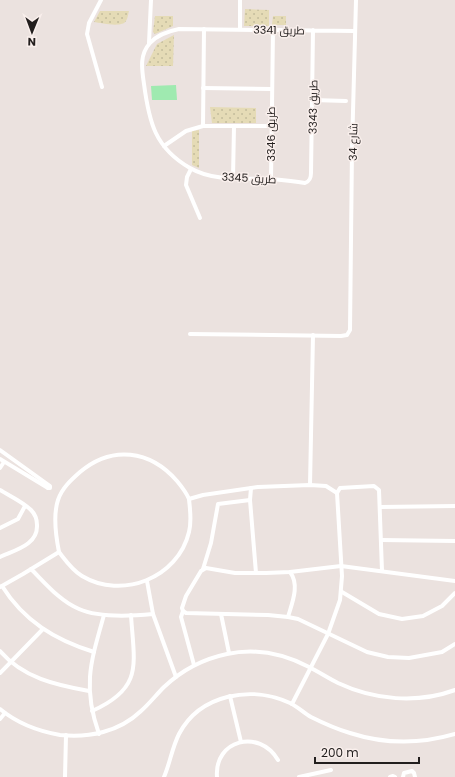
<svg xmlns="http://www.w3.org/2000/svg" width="455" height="777" font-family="Poppins,Cairo,sans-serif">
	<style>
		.green { fill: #9feab0 }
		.sand { fill: url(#sand-dots) }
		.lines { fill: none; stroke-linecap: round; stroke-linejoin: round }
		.minor { stroke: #fff; stroke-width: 4 }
		.labels { text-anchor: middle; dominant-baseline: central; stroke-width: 3; stroke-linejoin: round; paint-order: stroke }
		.street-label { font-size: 11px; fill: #221e1d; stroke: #f9efec }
	</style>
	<defs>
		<pattern id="sand-dots" width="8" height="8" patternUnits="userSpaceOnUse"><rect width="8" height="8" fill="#e5dbb6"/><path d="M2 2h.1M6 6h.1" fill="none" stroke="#c4bc9c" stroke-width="1.8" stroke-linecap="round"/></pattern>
	</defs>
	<rect width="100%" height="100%" fill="#ebe2df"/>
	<!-- green -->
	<polygon class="green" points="176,85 177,100 152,100 151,86"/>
	<!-- sand -->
	<g class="sand">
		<polygon points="245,9 269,10 269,26 244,26"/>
		<path d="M100,11H129C128,14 128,18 126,21C122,28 101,23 94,22Z"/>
		<polygon points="155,16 173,16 173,26 155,34 153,32"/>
		<polygon points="273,16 286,16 286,25 272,25"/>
		<polygon points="174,35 173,66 146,66 157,44"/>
		<polygon points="210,107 256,108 256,123 212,123"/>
		<polygon points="199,130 199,168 192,165 192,131"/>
	</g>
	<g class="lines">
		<!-- minor -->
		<g class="minor">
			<polyline points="101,0 89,23 87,34 102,87"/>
			<polyline points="240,29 240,0"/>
			<path d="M313,30L311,173C311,178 310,181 305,183C294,181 283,180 271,179C245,178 214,182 190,168C155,148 149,122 144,84C142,70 139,55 150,43C157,35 169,31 179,29L354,31"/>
			<polyline points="149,43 151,0"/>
			<polyline points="203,88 271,89"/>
			<polyline points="313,100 346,101"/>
			<polyline points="203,126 204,29"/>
			<polyline points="164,146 186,131 203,126 271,126"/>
			<polyline points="191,169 187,177 186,185 200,218"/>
			<polyline points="233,178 234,126"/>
			<polyline points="271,179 273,30"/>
			<polyline points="190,334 341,336 347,335 350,330 352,149 356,0"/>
			<polyline points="0,450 50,486 50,488 48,488"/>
			<polyline points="0,459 48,488"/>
			<polyline points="0,468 4,462"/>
			<polyline points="310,485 313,335"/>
			<polyline points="251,488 250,500 256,573"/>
			<path d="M0,490C10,496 23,502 31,510C35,514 37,519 37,525C38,545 15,550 0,557"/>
			<polyline points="380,507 455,506"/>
			<polyline points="0,528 18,519 25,506"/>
			<polyline points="381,540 455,541"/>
			<path d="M59,552C66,561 72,570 82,576C122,600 178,578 189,532C192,521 190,510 189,499"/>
			<path d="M31,569C46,584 60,601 79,609C99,618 132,616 153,614"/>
			<polyline points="203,569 211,543 218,504 250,500"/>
			<polyline points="147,581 153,614 176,677"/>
			<polyline points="455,581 341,566 290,572 266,573 235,573 206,568 201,571 186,596 182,608 183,611 186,613 268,615 288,617 298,619 367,652 388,657 409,658 442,652 455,644"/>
			<path d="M2,586C24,621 55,640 94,652"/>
			<path d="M0,587L23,574L59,552C56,537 53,515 58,500C62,488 71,480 80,472C112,445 150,450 177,481C182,487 186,492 189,499L203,495L258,487L310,485L326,486L337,493"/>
			<polyline points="342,592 379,614 402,619 423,616 442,606 455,593"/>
			<polyline points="183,611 181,617 194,665"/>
			<polyline points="221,614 229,653"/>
			<path d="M288,617C292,603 300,585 290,572"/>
			<path d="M0,651C23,678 56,685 89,691"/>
			<polyline points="0,673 43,629"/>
			<polyline points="230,696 241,742"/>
			<polyline points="292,704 328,634 340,600 342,576 337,493 340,488 374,486 379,490 382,571"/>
			<path d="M0,709C18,724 37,731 60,735C89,738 119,732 141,711C149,704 156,695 164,687C182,670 203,659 227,654C255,648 284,654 309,667C319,672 328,678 338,683C374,700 417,704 455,690"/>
			<path d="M92,711C144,688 134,664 131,615"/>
			<polyline points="0,719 5,713"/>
			<path d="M99,734C82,686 91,661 104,615"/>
			<polyline points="65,777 66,735"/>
			<path d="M164,777C170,763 172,748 179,734C200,694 252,685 290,703C298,707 304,713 311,717C323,723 336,729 350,733C384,744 421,744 455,734"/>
			<path d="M217,777C214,740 259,728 278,760"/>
			<polyline points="299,777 331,770"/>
			<polyline points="390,777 393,776 395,777"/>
			<polyline points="403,777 404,773 412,771 414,773 415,777"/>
		</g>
	</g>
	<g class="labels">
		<!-- street labels -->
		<g class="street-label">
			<text transform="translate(279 30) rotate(1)">طريق 3341</text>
			<text transform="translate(313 107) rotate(-89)">طريق 3343</text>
			<text transform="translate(271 134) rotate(-90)">طريق 3346</text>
			<text transform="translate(353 142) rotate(-89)">شارع 34</text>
			<text transform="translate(249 178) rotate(3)">طريق 3345</text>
		</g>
	</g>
	<!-- north arrow -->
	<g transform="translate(32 32) rotate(181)" stroke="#f9efec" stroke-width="3" paint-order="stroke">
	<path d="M0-3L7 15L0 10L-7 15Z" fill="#221e1d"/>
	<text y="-6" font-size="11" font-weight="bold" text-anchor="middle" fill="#221e1d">N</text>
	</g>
	<!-- scale -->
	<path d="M315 757v6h104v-6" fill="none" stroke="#221e1d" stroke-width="2"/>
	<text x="321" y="757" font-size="12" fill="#221e1d" stroke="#f9efec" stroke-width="3" paint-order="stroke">200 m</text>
</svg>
